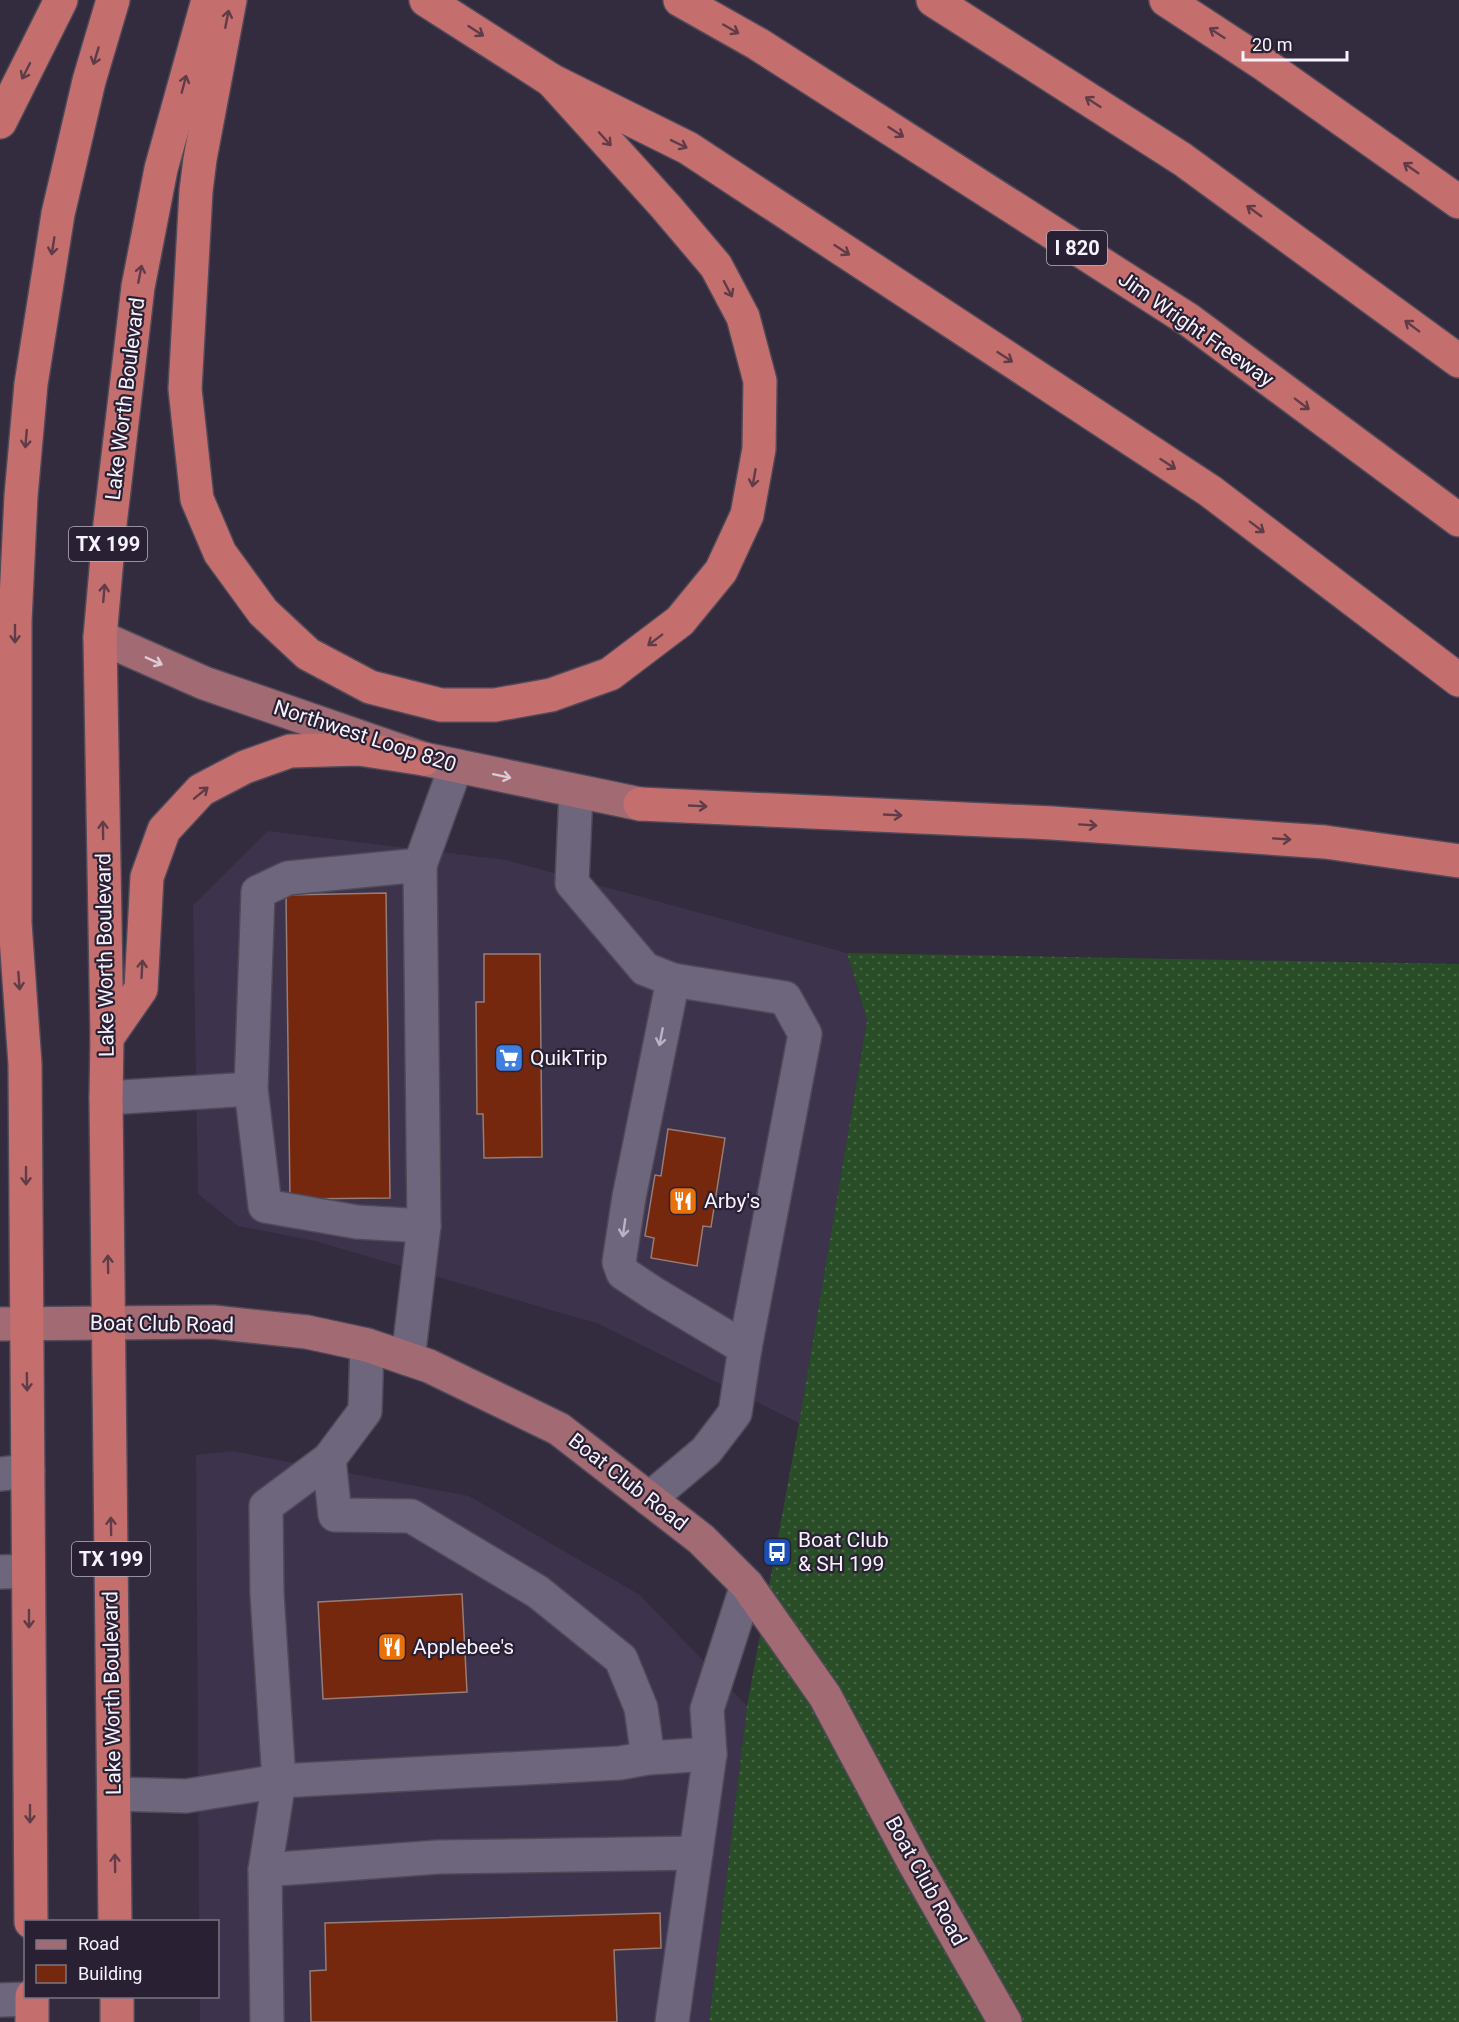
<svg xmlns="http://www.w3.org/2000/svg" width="1459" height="2022" font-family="Roboto,sans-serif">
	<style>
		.built { fill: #3d334c }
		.grass { fill: url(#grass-dots) }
		.building { fill: #75280d; stroke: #967d75; stroke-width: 1.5 }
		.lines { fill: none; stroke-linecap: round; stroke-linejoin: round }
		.minor-casing { stroke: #4f4958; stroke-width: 36 }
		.major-casing { stroke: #4f4958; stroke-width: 36 }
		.highway-casing { stroke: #4f4958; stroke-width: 36 }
		.minor { stroke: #6e667c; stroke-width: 33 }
		.major { stroke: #a26b74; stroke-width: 33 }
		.highway { stroke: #c46f6e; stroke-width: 33 }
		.oneway { stroke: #5f3c48 }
		.oneway2 { stroke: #ddcad5 }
		.oneway3 { stroke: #b9b3c4 }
		.labels { text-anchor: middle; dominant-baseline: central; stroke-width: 4.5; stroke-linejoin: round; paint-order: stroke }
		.shield { fill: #292133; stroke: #b8b3c1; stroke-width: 1.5 }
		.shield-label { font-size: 20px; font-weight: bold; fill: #f6f2fe }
		.street-label { font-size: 21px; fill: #f6f2fe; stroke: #292133 }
		.poi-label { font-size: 21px; fill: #f6f2fe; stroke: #292133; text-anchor: start }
	</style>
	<defs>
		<pattern id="grass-dots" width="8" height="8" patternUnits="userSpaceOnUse" patternTransform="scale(1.5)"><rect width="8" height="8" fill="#294d26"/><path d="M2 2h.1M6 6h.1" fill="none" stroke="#496747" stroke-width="1.8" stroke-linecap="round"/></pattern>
	</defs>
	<rect width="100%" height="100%" fill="#332b3e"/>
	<!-- built -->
	<g class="built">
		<polygon points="268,831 506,860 847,953 867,1020 799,1423 599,1324 315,1241 238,1226 198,1194 193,905"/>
		<polygon points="232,1451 469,1496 640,1595 747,1706 709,2022 200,2022 200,1997 218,1996 218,1922 199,1921 196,1455"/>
	</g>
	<!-- grass -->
	<polygon class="grass" points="847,953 1459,964 1459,2022 709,2022 747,1706 799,1423 867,1020"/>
	<!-- building -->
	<g class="building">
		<polygon points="386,893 390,1198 290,1199 286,895"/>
		<polygon points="484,954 540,954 542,1157 484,1158 483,1114 477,1114 476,1002 484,1002"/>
		<polygon points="668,1129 725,1138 711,1227 703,1226 697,1266 651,1258 654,1238 645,1236 655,1175 661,1176"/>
		<polygon points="462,1594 467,1692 323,1699 318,1602"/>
		<polygon points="660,1913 661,1948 614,1950 617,2022 311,2022 310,1971 326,1970 325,1923"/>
	</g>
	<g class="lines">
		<!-- minor casing -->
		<g class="minor-casing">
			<g id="minor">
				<polyline points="576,792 572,883 645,969 673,980 785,998 805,1034 745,1348 735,1413 706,1451 649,1499"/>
				<polyline points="420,865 456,766"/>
				<polyline points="673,980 629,1197 619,1262 623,1273 653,1293 745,1348"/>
				<polyline points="106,1098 251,1089 265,1206 357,1222 424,1226 420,865 288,878 258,892 251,1089"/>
				<polyline points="367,1345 365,1411 329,1459 335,1515 411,1516 538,1592 621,1659 641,1708 648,1758 710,1754 707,1709 747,1585"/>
				<polyline points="408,1359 424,1226"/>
				<polyline points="329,1459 266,1506 267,1594 279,1781 620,1763 648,1758"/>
				<polyline points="0,1474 28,1471"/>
				<polyline points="0,1572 28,1571"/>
				<polyline points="114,1794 186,1796 279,1781 265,1870"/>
				<polyline points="0,2000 32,1999"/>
				<polyline points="267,2022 265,1870 438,1857 696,1853"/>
				<polyline points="672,2022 710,1754"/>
			</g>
		</g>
		<!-- major casing -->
		<g class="major-casing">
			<g id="major">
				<polyline points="100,637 204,683 424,759 640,804"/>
				<polyline points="0,1324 213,1322 307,1332 367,1345 429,1366 559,1429 701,1539 747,1585 825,1696 912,1859 1005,2022"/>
			</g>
		</g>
		<!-- highway casing -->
		<g class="highway-casing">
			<g id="highway">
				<polyline points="230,0 200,159 196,191 185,389 197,499 220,553 263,612 308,654 370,687 441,705 495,705 551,695 610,674 680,621 721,571 747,515 759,449 760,381 743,317 716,266 666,207 551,80"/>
				<polyline points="426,0 551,80 688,148 1210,491 1459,680"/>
				<polyline points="680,0 758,44 1189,320 1459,520"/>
				<polyline points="933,0 1182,159 1459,361"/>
				<polyline points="1166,0 1265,65 1459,202"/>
				<polyline points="0,122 61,0"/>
				<polyline points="640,804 1052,823 1325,842 1459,861"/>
				<polyline points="107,1038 141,989 147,877 164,830 201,790 245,767 290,751 359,749 424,759"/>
				<polyline points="31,1922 25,1064 15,923 15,621 21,496 31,384 58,214 89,81 113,0"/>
				<polyline points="115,1922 106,1098 107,1038 100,637 110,524 138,287 161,169 208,0"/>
				<polyline points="117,1996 117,2022"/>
				<polyline points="32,2022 32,1996"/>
			</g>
		</g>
		<!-- minor -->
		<use href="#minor" class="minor"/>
		<!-- major -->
		<use href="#major" class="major"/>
		<!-- highway -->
		<use href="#highway" class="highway"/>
	</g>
	<!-- one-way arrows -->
	<defs><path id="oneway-shaft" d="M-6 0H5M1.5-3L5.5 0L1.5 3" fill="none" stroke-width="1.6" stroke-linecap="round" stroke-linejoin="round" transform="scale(1.5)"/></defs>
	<g class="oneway">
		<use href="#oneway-shaft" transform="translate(227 19) rotate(-79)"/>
		<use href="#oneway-shaft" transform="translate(731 29) rotate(30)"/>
		<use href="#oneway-shaft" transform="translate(476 31) rotate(33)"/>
		<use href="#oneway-shaft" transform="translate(1217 33) rotate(-147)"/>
		<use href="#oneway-shaft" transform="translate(96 56) rotate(107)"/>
		<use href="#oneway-shaft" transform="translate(26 71) rotate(117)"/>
		<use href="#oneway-shaft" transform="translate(184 84) rotate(-75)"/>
		<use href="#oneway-shaft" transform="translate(1093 102) rotate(-147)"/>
		<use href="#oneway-shaft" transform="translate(896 132) rotate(33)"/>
		<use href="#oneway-shaft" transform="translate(605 139) rotate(48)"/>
		<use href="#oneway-shaft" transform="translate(679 144) rotate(26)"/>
		<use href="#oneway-shaft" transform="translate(1411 168) rotate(-145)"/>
		<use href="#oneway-shaft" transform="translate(1254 211) rotate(-144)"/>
		<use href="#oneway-shaft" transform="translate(53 246) rotate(99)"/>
		<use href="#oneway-shaft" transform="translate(842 250) rotate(33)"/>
		<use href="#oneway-shaft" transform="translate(140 274) rotate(-79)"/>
		<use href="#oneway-shaft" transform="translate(728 289) rotate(62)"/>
		<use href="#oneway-shaft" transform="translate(1412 326) rotate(-143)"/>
		<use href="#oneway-shaft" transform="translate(1005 357) rotate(33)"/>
		<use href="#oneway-shaft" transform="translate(1302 404) rotate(37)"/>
		<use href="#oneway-shaft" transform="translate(26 439) rotate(95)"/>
		<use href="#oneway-shaft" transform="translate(1168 464) rotate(33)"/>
		<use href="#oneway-shaft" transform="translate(754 478) rotate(100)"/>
		<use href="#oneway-shaft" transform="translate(1257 527) rotate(37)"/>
		<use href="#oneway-shaft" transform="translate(104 593) rotate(-85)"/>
		<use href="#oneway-shaft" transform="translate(15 634) rotate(90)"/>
		<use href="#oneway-shaft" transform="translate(655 640) rotate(143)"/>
		<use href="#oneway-shaft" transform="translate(201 793) rotate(-39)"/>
		<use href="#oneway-shaft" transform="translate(698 806) rotate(3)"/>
		<use href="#oneway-shaft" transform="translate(893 815) rotate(3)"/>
		<use href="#oneway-shaft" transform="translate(1088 825) rotate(4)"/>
		<use href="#oneway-shaft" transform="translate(103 830) rotate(-91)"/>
		<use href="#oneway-shaft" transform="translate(1282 839) rotate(4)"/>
		<use href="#oneway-shaft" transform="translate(142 969) rotate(-87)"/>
		<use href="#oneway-shaft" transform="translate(19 981) rotate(86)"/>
		<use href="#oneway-shaft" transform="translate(26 1176) rotate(90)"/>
		<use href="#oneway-shaft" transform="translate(108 1264) rotate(-91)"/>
		<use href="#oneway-shaft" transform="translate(27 1382) rotate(89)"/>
		<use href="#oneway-shaft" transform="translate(111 1526) rotate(-91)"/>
		<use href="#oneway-shaft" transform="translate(29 1619) rotate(90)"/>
		<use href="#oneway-shaft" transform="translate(30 1814) rotate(90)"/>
		<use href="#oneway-shaft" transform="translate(115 1863) rotate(-91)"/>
	</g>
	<g class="oneway2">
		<use href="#oneway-shaft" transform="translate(154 661) rotate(24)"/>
		<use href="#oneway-shaft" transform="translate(502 776) rotate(12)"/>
	</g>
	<g class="oneway3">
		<use href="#oneway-shaft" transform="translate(661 1037) rotate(101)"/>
		<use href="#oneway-shaft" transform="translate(624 1228) rotate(98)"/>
	</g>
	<!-- icons -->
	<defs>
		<g id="supermarket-square" transform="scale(1.5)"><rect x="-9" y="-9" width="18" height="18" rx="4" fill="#3f7fe0" stroke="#292133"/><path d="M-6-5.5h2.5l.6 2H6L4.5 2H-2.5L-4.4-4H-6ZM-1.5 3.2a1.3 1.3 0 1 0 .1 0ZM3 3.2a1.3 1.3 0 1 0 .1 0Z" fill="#fff"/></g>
		<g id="restaurant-square" transform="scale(1.5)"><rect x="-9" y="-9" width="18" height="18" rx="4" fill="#e8710a" stroke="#292133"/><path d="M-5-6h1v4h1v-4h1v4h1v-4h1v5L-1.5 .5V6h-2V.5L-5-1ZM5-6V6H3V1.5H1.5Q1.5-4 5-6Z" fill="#fff"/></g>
		<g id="bus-square" transform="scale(1.5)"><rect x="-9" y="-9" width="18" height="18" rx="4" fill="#1a4fb4" stroke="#292133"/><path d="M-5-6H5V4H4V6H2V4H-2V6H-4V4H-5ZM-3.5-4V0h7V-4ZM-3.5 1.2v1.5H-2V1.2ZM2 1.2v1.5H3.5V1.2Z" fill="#fff"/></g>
	</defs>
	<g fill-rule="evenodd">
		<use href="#supermarket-square" x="509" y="1058"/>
		<use href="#restaurant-square" x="683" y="1201"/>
		<use href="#bus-square" x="777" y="1552"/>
		<use href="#restaurant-square" x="392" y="1647"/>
	</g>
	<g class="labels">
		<!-- shield labels -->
		<g class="shield">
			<rect x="1047" y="231" width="60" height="34" rx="4.5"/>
			<rect x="69" y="527" width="78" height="34" rx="4.5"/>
			<rect x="72" y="1542" width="78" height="34" rx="4.5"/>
		</g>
		<g class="shield-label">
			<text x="1077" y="248">I 820</text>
			<text x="108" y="544">TX 199</text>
			<text x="111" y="1559">TX 199</text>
		</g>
		<!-- street labels -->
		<g class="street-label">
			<text transform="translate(1196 329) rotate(35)">Jim Wright Freeway</text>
			<text transform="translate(125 399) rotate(-83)">Lake Worth Boulevard</text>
			<text transform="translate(365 736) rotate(18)">Northwest Loop 820</text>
			<text transform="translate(105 955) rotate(-91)">Lake Worth Boulevard</text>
			<text transform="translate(162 1324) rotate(1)">Boat Club Road</text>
			<text transform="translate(628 1482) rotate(38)">Boat Club Road</text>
			<text transform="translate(112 1693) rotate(-91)">Lake Worth Boulevard</text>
			<text transform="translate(926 1881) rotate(61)">Boat Club Road</text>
		</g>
		<!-- poi labels -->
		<g class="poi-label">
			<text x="530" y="1058">QuikTrip</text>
			<text x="704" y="1201">Arby's</text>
			<text x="798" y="1540">Boat Club<tspan x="798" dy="24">&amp; SH 199</tspan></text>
			<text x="413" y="1647">Applebee's</text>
		</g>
	</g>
	<!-- legend -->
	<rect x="24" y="1920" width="195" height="78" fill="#292133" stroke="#7b7584" stroke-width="1.5"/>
	<rect x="36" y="1940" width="30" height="9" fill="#a26b74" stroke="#7b7584" stroke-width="1.5"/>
	<text x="78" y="1950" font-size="18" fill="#f6f2fe">Road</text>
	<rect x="36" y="1965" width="30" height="18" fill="#75280d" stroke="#7b7584" stroke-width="1.5"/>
	<text x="78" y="1980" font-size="18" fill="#f6f2fe">Building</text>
	<!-- scale -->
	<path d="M1243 51v9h104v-9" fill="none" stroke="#f6f2fe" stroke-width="3"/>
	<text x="1252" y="51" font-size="18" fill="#f6f2fe" stroke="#292133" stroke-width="4.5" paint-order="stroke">20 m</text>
</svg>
